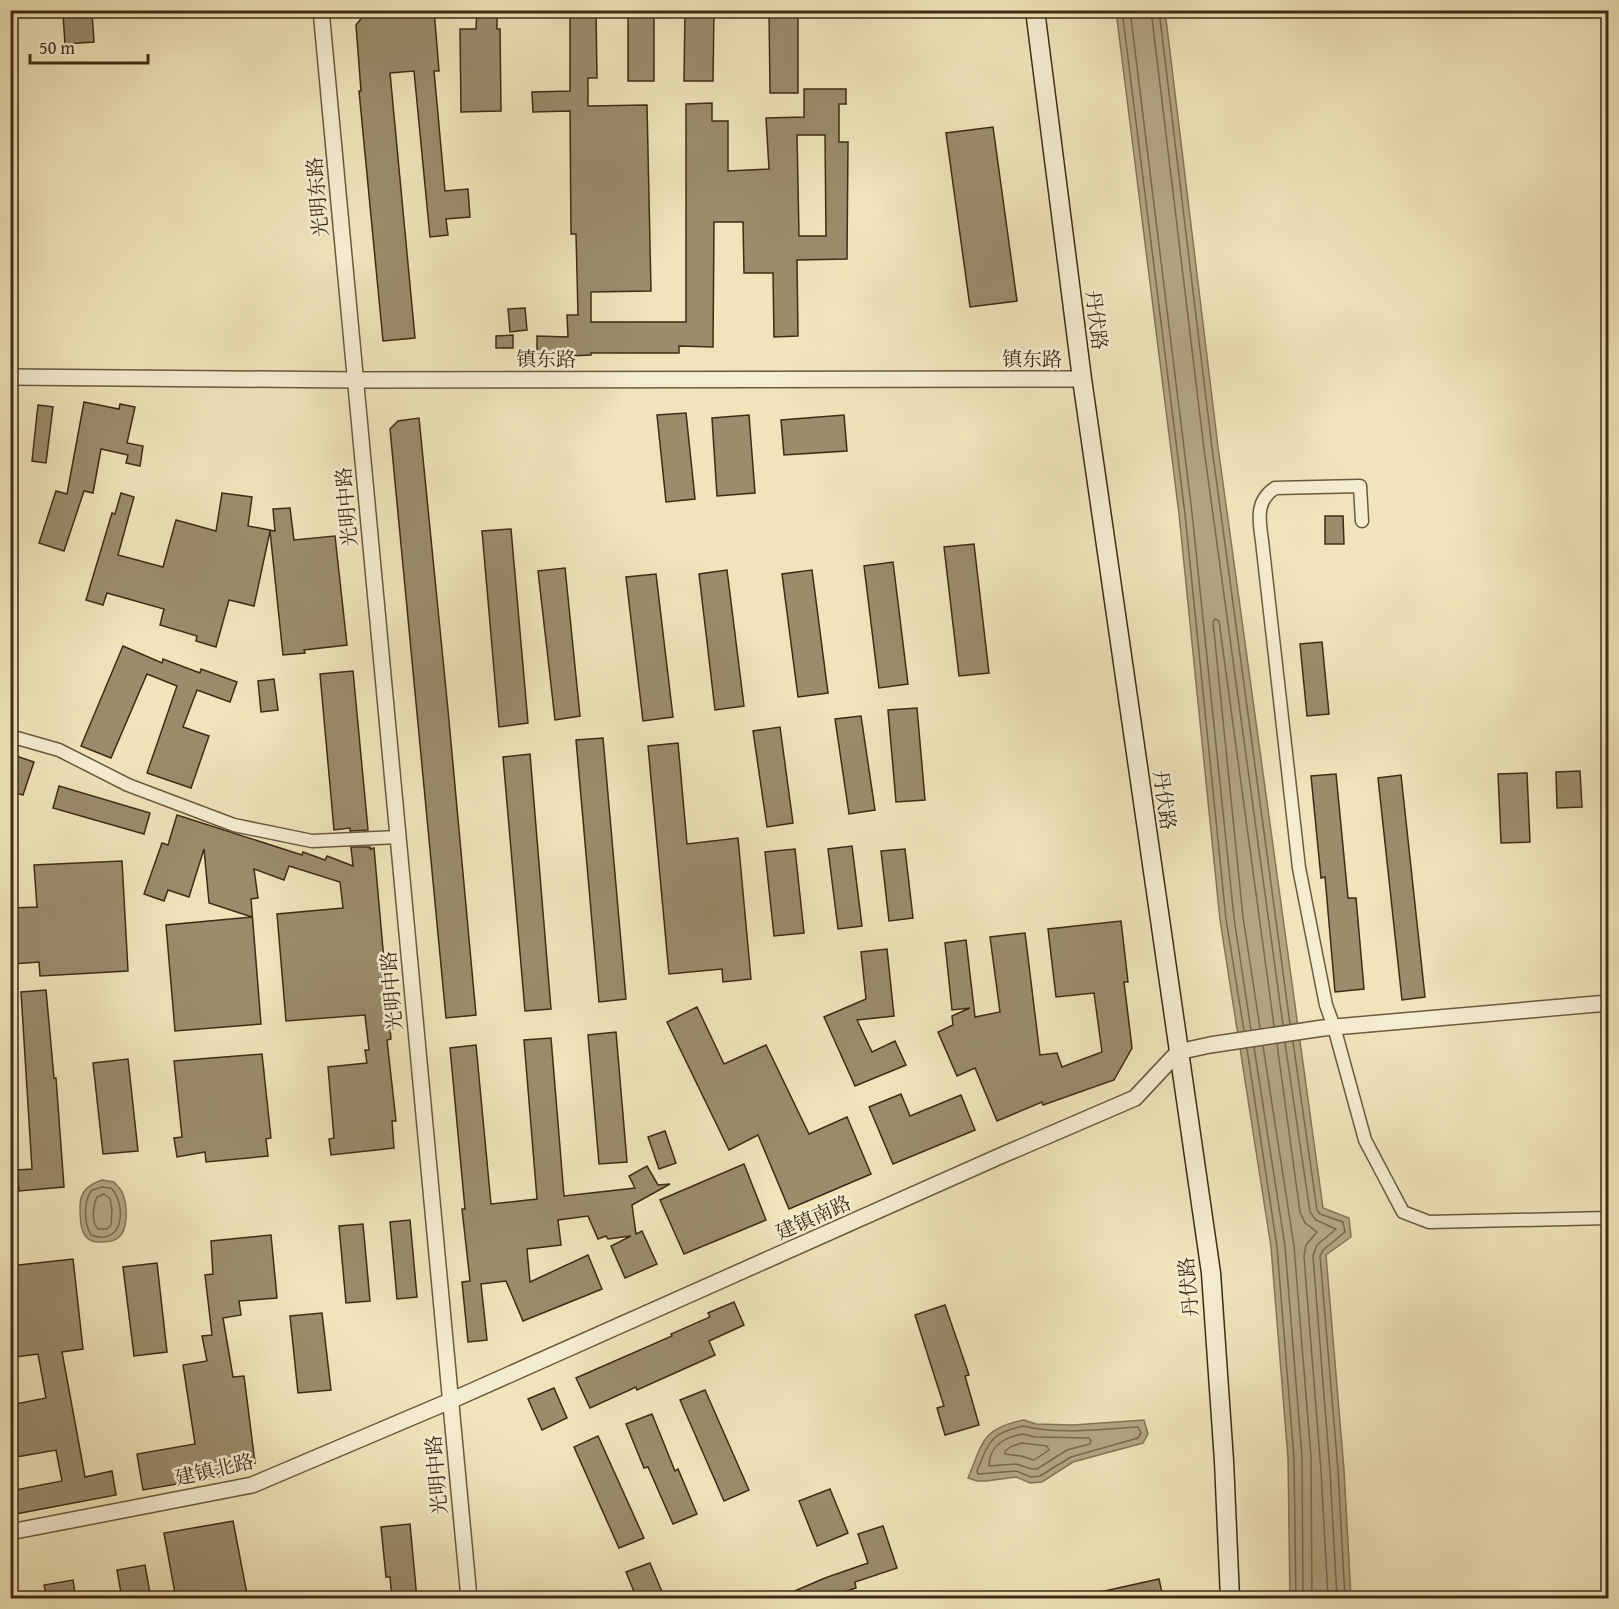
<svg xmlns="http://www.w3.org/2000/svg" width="1619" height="1609" font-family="'Gentium Book Plus','Noto Serif SC',serif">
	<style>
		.water { fill: #b3a582; stroke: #847556; stroke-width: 1.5 }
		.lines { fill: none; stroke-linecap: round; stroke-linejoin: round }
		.shore { stroke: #78684c; stroke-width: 1.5 }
		.building { fill: #9b8c6b; stroke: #3e2c15; stroke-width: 1.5; fill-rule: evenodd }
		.minor-casing { stroke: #6a5a3e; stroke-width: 15 }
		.tertiary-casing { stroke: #6a5a3e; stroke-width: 18 }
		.secondary-casing { stroke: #3e2c15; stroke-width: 21 }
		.minor { stroke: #f5edd2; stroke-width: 12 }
		.tertiary { stroke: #f5edd2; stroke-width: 15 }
		.secondary { stroke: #f5edd2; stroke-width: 18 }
		.labels { text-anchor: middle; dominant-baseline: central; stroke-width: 5; stroke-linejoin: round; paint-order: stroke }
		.street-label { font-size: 20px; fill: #3e2c15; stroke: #f5edd2 }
	</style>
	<rect width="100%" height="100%" fill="#f0e4ba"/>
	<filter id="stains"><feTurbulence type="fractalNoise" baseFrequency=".00333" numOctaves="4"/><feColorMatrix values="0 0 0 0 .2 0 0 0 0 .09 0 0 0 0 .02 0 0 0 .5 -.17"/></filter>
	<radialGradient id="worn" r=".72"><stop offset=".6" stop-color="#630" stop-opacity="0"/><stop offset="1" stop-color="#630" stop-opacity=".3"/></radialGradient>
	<!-- water -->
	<g class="water">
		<polygon points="1116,11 1165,11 1218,447 1323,1208 1349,1218 1351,1237 1326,1255 1344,1470 1351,1598 1290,1598 1288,1458 1271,1247 1220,920 1179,514"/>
		<path d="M102,1180L114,1182C117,1186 121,1189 123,1194C127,1205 129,1230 118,1238C113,1242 106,1242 100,1242C80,1243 80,1222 80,1207C80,1191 88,1185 102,1180Z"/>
		<path d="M1024,1420L1036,1424L1073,1425L1144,1420L1148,1434L1143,1443L1073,1462L1042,1482L1030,1483L1016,1477L986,1481H977L968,1478C983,1442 982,1428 1024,1420Z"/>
	</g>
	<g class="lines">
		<!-- shore -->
		<g class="shore">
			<polyline points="1122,10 1185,514 1226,919 1244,1031"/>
			<polyline points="1130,10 1192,513 1234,918 1251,1030"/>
			<polyline points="1151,10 1204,449 1283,1025"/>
			<polyline points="1159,10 1212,448 1290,1024"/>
			<polyline points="1260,1028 1243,917 1213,622 1215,619 1219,621 1274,1026"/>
			<polyline points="1293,1042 1317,1210 1320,1214 1343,1222 1345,1232 1323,1250 1320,1256 1338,1470 1345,1598"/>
			<polyline points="1285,1043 1310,1212 1316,1220 1336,1229 1317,1245 1313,1256 1330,1471 1337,1598"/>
			<polyline points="1277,1044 1300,1212 1305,1223 1317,1232 1306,1245 1304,1256 1321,1471 1328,1598"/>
			<polyline points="1263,1046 1294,1246 1311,1457 1312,1598"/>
			<polyline points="1254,1047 1285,1246 1302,1457 1303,1598"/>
			<polyline points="1247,1049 1277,1247 1294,1458 1296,1598"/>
			<path d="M102,1187L111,1188C127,1205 124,1247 91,1235C84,1223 83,1201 92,1190Z"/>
			<path d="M104,1194L110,1199L112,1210L111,1225L107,1229H98C91,1221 93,1206 97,1197Z"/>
			<path d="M1023,1426C1058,1435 1101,1429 1138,1427L1141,1433L1138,1438L1071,1457L1040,1476L1031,1477L1016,1471L978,1474L977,1471C989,1442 990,1433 1023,1426Z"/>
			<path d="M1023,1434L1035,1437L1089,1438L1091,1441L1090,1444L1067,1450L1037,1469H1032L1016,1464L989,1466C989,1446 1005,1437 1023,1434Z"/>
			<polygon points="1022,1443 1047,1446 1049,1450 1034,1460 1021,1456 1005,1454 1005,1451 1012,1446"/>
		</g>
	</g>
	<!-- building -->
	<g class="building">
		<polygon points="415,10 434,10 439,71 434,71 445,191 468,189 470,217 446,219 448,235 430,237 414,71 390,73 415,338 383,341 359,91 361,91 356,25 364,15"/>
		<polygon points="477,10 497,10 497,29 500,29 501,111 461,112 460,29 476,29"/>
		<path d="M570,10H596L597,78H588V106L647,105L651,291L591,292V322H686V104L712,103V121H728V171L769,169L766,118L804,117V89H846V104H839V142H848L847,259L797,260L798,336L774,337L773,273H744L743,222H714L713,347L679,346V353H591V355L568,356L537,353V336L568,337L567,315H578L576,234H571L570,111L533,112L532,92L570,91ZM797,135H825L826,236H799Z"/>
		<rect x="628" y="10" width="26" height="71"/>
		<polygon points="685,10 714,10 713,81 684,81"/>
		<polygon points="769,10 798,10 798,93 770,93"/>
		<polygon points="92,13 94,42 65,44 63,15"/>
		<polygon points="993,127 1017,301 970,307 946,133"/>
		<polygon points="525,308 527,330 510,332 508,309"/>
		<polygon points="513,335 513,348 496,348 496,336"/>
		<polygon points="84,402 119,409 120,404 135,407 127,443 143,446 140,466 126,463 128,455 101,449 93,493 84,491 64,551 39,543 56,491 67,494"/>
		<polygon points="38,405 53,407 46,463 32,461"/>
		<polygon points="686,413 695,499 666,502 657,415"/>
		<polygon points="749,415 755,493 717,496 712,418"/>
		<polygon points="844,415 847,451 784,455 781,420"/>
		<polygon points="419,418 448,710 476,1015 446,1018 390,429 398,421"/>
		<polygon points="121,493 134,497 118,555 163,567 176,520 216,531 222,493 252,497 248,526 275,531 273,509 290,508 294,540 335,536 347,645 304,650 305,653 283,655 270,531 254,606 229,600 216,647 196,641 197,636 160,625 164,609 107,593 103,605 86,600 112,513 115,514"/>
		<polygon points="1325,516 1343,516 1344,544 1325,544"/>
		<polygon points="511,529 528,723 499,727 482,531"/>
		<polygon points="974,544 989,673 959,676 944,547"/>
		<polygon points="893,562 908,684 879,688 864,566"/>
		<polygon points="565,568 580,716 555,720 538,571"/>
		<polygon points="727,570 744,706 715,710 699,574"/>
		<polygon points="812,570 828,693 798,697 782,574"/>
		<polygon points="656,574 673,717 643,721 626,577"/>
		<polygon points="1322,642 1329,714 1307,716 1300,644"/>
		<polygon points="123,646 162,663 163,659 200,673 201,669 237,682 230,702 197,690 183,727 209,736 191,788 147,773 177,686 147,674 111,758 81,746"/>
		<polygon points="353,671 368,830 350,831 350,828 334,830 320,674"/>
		<polygon points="274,679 278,710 261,712 258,681"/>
		<polygon points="917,708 925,800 896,802 888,710"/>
		<polygon points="861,716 875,810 849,814 835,719"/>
		<polygon points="780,727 793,823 767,827 753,731"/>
		<polygon points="603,738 626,999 599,1002 576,740"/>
		<polygon points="678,743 687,844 738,838 751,979 723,982 722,969 669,974 648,746"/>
		<polygon points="530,754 551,1009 525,1011 503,757"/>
		<polygon points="13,755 34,762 23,795 10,791 10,763"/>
		<polygon points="1580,771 1582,807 1557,808 1556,772"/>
		<polygon points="1527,773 1530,842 1501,843 1498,774"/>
		<polygon points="1336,774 1348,898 1356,898 1364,989 1335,992 1325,877 1321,878 1311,776"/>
		<polygon points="1401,775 1425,997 1402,1000 1378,778"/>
		<polygon points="59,786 150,813 144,834 53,808"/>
		<polygon points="177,815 302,855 303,852 325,860 327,856 353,866 351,847 370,847 370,849 374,848 391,1039 387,1040 396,1121 392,1121 394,1148 331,1155 329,1139 334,1138 328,1067 367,1063 365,1050 369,1050 365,1015 286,1021 277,914 343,908 340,882 289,866 284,880 254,869 258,898 251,899 261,1024 175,1031 166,925 252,917 209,903 204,849 189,897 168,890 164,901 144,894 162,843 168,845"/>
		<polygon points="852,846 862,926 838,929 828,849"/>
		<polygon points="795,849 804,933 774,936 765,852"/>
		<polygon points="905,849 913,918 889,921 881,851"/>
		<polygon points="122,861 128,971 40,976 39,962 13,964 10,908 37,907 34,865"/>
		<polygon points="1121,921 1128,982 1124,982 1132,1048 1114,1080 1043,1105 1042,1102 997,1121 975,1068 957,1076 938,1032 953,1025 952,1016 970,1008 952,1010 945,943 966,940 975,1017 1000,1012 990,937 1025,933 1040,1055 1057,1053 1062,1067 1102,1052 1094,993 1056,997 1048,929"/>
		<polygon points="887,949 894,1016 857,1020 872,1052 895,1041 906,1065 855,1086 824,1017 866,999 861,952"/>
		<polygon points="46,990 54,1078 56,1078 64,1187 19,1191 17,1170 32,1169 21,992"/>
		<polygon points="697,1007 724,1064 766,1045 809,1134 847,1117 871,1174 789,1209 758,1135 729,1150 667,1022"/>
		<polygon points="616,1032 627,1162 599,1164 588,1035"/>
		<polygon points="551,1038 564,1196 635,1188 629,1176 647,1166 658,1185 670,1184 632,1205 636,1234 642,1231 657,1264 625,1278 611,1246 631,1236 608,1239 606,1236 598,1239 588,1216 558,1220 561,1245 527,1249 530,1282 588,1255 602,1289 523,1321 506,1281 481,1284 487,1340 468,1342 462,1282 470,1281 462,1209 465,1209 450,1048 476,1045 491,1204 537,1199 524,1040"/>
		<polygon points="262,1054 271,1138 266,1139 268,1156 206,1162 205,1152 177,1157 174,1138 182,1137 174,1061"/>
		<polygon points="128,1059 138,1151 103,1154 93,1063"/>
		<polygon points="901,1094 910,1116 961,1095 975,1130 893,1164 869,1107"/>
		<polygon points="665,1131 676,1163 659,1169 648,1137"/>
		<polygon points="744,1164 766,1220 684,1254 660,1200"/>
		<polygon points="410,1220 417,1297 397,1299 390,1222"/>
		<polygon points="363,1224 370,1301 346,1303 339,1226"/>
		<polygon points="271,1235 277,1298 239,1301 241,1315 223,1318 233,1377 244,1376 255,1463 228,1467 229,1475 143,1490 137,1454 195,1444 183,1365 207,1361 202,1336 212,1335 205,1275 213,1274 211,1241"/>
		<polygon points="73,1259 83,1349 62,1352 85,1477 112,1471 116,1495 10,1515 10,1491 62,1481 56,1450 10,1458 10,1405 46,1398 38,1354 16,1357 10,1308 10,1266"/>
		<polygon points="157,1263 167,1352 134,1356 123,1267"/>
		<polygon points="734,1302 744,1325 709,1341 715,1355 637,1390 636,1387 590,1408 576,1378 672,1336 671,1334 710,1317 708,1313"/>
		<polygon points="945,1305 969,1375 965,1376 979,1425 945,1435 937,1408 944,1406 915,1315"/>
		<polygon points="322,1313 331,1390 298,1393 290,1316"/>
		<polygon points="554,1388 567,1418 542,1430 528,1399"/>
		<polygon points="705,1390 749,1490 724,1501 680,1400"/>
		<polygon points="652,1414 675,1471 678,1469 697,1514 673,1524 648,1467 644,1468 626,1424"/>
		<polygon points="598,1436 644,1538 619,1548 574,1447"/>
		<polygon points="830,1489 848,1533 817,1546 799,1501"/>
		<polygon points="233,1521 248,1599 176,1599 164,1533"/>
		<polygon points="410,1524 417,1599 392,1599 390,1577 386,1577 381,1527"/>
		<polygon points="883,1526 897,1568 855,1582 856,1588 823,1599 776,1599 825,1578 868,1563 858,1534"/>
		<polygon points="650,1563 665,1599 637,1599 626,1572"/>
		<polygon points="145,1565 151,1599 122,1599 117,1570"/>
		<polygon points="1159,1579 1162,1593 1135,1599 1095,1599 1095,1593"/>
		<polygon points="73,1580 76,1599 47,1599 44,1585"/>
	</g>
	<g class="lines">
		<!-- minor casing -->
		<g class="minor-casing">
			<g id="minor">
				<path d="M1362,521L1360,486L1275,488C1252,503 1261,526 1263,550L1299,868L1326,1005L1334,1027L1365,1140L1403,1212L1429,1222L1608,1218"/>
				<polyline points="10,736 59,750 128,785 234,825 312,841 398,837"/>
			</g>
		</g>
		<!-- tertiary casing -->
		<g class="tertiary-casing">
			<g id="tertiary">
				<polyline points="321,10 469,1598"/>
				<polyline points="10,377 356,380 1082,379"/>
				<polyline points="10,1532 252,1485 450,1401 998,1157 1135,1098 1178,1052 1210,1045 1323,1028 1608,1003"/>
			</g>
		</g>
		<!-- secondary casing -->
		<g class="secondary-casing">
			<polyline id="secondary" points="1035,10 1082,379 1211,1273 1224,1461 1230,1598"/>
		</g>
		<!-- minor -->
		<use href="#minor" class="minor"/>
		<!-- tertiary -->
		<use href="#tertiary" class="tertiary"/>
		<!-- secondary -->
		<use href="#secondary" class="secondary"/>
	</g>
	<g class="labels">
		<!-- street labels -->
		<g class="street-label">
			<text transform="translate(317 197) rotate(-95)">光明东路</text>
			<text transform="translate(1097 320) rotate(83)">丹伏路</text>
			<text x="546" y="358">镇东路</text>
			<text x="1032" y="358">镇东路</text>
			<text transform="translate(346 507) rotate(-95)">光明中路</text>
			<text transform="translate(1165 800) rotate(82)">丹伏路</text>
			<text transform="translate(391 991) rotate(-95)">光明中路</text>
			<text transform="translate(813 1217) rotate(-24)">建镇南路</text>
			<text transform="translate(1188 1287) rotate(-95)">丹伏路</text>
			<text transform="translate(214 1469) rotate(-13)">建镇北路</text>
			<text transform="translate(436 1475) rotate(-95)">光明中路</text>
		</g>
	</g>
	<!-- margin -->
	<rect width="1619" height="1609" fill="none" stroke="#f0e4ba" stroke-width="36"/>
	<rect x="12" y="12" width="1595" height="1585" fill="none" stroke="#3e2c15" stroke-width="3"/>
	<rect x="18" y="18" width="1583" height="1573" fill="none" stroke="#3e2c15" stroke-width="1.5"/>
	<!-- scale -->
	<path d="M30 54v9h118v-9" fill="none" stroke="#3e2c15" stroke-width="3"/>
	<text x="39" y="54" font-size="18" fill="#3e2c15" stroke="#f5edd2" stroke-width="4.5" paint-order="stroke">50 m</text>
	<rect width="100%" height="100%" filter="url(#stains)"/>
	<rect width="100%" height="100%" fill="url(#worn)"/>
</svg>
